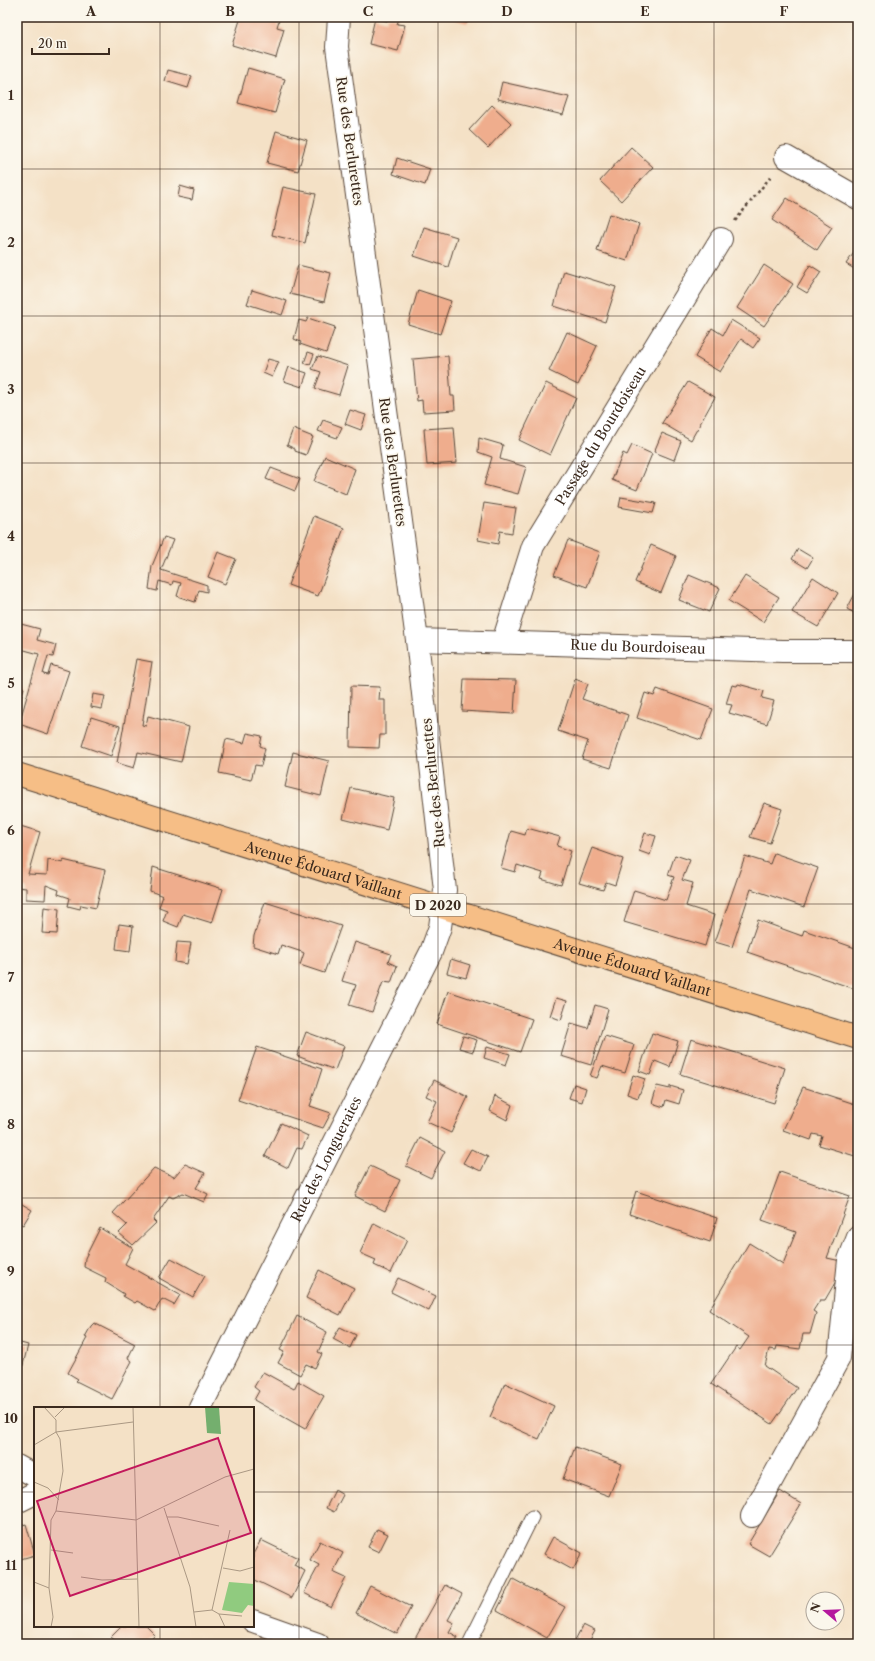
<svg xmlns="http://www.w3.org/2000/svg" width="875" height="1661" font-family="'Libre Caslon Text',serif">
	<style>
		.building { fill: #efad8d }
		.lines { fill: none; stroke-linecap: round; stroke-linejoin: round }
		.lane-casing { stroke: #574537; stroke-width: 15 }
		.street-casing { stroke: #574537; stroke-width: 24 }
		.primary-casing { stroke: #574537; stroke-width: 24 }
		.path { stroke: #574537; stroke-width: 2.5; stroke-dasharray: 3 3; stroke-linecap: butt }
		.lane { stroke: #fff; stroke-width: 13 }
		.street { stroke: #fff; stroke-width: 22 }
		.primary { stroke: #f6be86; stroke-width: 22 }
		.grid { fill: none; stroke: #3b2a1e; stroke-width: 1; stroke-opacity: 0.55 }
		.labels { text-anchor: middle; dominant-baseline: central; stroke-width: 3; stroke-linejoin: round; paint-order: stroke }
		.shield { fill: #fbf7ec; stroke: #75685c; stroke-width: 1 }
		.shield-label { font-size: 13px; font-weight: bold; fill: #3b2a1e }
		.street-label { font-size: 14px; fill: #3b2a1e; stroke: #fbf7ec }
		.inset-road { fill: none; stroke: #aa9883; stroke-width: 1 }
		.view { fill: #c2185b; fill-opacity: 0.15; stroke: #c2185b; stroke-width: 2 }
		.inset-edge { fill: none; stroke: #3b2a1e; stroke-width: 2 }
		.neatline { fill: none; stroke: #3b2a1e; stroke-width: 1.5 }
		.grid-label { font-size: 13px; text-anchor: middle; font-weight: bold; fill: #3b2a1e }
	</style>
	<rect width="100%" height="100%" fill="#fbf7ec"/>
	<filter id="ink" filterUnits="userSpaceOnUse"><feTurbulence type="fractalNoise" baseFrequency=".025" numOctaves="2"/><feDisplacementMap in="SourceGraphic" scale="8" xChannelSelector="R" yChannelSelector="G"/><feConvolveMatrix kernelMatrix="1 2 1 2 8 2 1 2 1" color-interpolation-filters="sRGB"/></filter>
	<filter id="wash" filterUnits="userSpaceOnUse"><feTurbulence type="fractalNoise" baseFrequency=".012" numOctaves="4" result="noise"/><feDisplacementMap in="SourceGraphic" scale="16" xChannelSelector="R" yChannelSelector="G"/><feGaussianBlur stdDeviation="0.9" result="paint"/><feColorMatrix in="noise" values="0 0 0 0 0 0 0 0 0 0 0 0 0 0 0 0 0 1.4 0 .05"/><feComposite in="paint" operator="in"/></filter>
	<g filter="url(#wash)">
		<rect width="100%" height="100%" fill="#f4e1c6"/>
		<g id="blocks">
			<!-- building -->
			<g class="building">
				<polygon points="241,17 280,17 277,27 284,29 276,58 232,45"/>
				<polygon points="388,17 399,19 397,24 405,25 398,51 369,44 375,18 387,21"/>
				<polygon points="447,17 469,17 467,23"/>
				<polygon points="248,68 285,79 275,113 238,103"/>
				<polygon points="168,70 192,76 188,88 165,81"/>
				<polygon points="502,82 569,97 563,115 498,99"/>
				<polygon points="492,105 511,123 488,148 469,130"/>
				<polygon points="276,131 307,140 298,171 267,163"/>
				<polygon points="631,147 653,167 621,201 600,181"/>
				<polygon points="397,158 430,169 425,185 393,174"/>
				<polygon points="180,186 194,190 192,200 178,197"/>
				<polygon points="283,187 316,194 305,243 272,235"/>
				<polygon points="787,198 832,227 817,250 772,220"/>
				<polygon points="609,214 639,224 627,261 597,251"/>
				<polygon points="424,227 457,237 448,267 414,256"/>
				<polygon points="858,247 858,271 846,264"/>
				<polygon points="298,265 331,273 324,302 290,294"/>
				<polygon points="764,265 793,284 764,326 737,308"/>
				<polygon points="810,265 821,272 807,293 797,287"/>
				<polygon points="564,271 616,287 605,322 554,306"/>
				<polygon points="252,290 287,301 282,315 247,304"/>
				<polygon points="418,290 451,301 440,334 408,324"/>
				<polygon points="308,318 335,327 326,353 300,344 301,342 294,339 299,320 306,322"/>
				<polygon points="731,320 760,338 753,348 741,339 720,372 695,357 712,328 723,335"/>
				<polygon points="567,332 597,346 578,385 549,371"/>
				<polygon points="308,352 314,354 310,365 304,363"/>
				<polygon points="318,356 348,366 339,395 315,388 321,372 312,369"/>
				<polygon points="448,356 451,396 454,396 455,410 423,412 422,400 417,401 413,359"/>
				<polygon points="268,359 279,362 272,377 263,373"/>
				<polygon points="289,367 307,373 302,387 284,381"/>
				<polygon points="688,382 715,397 691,440 662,423"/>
				<polygon points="546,383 576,398 550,455 519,440"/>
				<polygon points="350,410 366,415 361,430 345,424"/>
				<polygon points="323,420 342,427 337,438 318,431"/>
				<polygon points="454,427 457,463 427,465 424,429"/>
				<polygon points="293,429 313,437 306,455 295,451 295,449 287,445"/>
				<polygon points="662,433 681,441 674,460 654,452"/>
				<polygon points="479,438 503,445 500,459 526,467 518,494 484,485 492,457 478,452"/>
				<polygon points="632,445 652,454 637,490 612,480 623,453 627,455"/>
				<polygon points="325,456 355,469 346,494 314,481"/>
				<polygon points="271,468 300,479 295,491 266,479"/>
				<polygon points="621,497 656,503 653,513 619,507"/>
				<polygon points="484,503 516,508 512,533 500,531 498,544 478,540"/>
				<polygon points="314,516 344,528 318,596 288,585"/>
				<polygon points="164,537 173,540 161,570 207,585 207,592 199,590 195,602 177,596 181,583 173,581 172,585 159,581 157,591 149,589 152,566"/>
				<polygon points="568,540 600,552 587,587 554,575"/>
				<polygon points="651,545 676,556 661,593 635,582"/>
				<polygon points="798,549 813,558 807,568 792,559"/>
				<polygon points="218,552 236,559 225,584 208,577"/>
				<polygon points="689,575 720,588 709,612 679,600"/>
				<polygon points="745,576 779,597 763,622 729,601"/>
				<polygon points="813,577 838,593 818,627 792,612"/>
				<polygon points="858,588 858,615 847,609"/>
				<polygon points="17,623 40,629 37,640 56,645 53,657 48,656 43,674 48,675 51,665 69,671 48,734 19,724 39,654 17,648"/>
				<polygon points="136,659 152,662 142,725 146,726 148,716 189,727 181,762 138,752 134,768 117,763"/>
				<polygon points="464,679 516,680 514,714 462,711"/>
				<polygon points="575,679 588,684 582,699 628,715 611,768 582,759 588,741 558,731"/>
				<polygon points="738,684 764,691 762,698 774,701 767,724 729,713 732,705 726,704 732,685 737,686"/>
				<polygon points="17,686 24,688 17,711"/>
				<polygon points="351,686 380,687 379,700 385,700 385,735 380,735 379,748 350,747"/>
				<polygon points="657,689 713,709 701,740 637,718 645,693 654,696"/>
				<polygon points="93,694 105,696 102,709 91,707"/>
				<polygon points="91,717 120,726 111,756 82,746"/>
				<polygon points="247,733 262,736 260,746 265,748 261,766 255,765 251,780 219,773 226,739 244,743"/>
				<polygon points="293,752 329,761 321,796 285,787"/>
				<polygon points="351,788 394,798 387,830 343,819"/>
				<polygon points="764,803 782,809 770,843 750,837"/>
				<polygon points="17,825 40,832 28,874 47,875 48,860 63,863 63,860 105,870 96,908 81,905 80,909 68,906 70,898 58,894 59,890 46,885 45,900 26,899 26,888 17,887"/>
				<polygon points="527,828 560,837 557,846 571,851 561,885 541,879 543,873 517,865 515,872 501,868 511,831 525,835"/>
				<polygon points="645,833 656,836 650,855 639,851"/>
				<polygon points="592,848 623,859 615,885 606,882 603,890 579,883"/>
				<polygon points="774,853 818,868 804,907 751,889 732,947 715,942 745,856 770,864"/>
				<polygon points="675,855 690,860 682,880 693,883 686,906 714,915 705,946 624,922 634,890 666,900 674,877 668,875"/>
				<polygon points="153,867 223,889 212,923 183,914 178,927 163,921 167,910 159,907 163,896 150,891"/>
				<polygon points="265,902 341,926 324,973 300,965 304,953 302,952 281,945 278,954 253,946 254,936"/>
				<polygon points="44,907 59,909 57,934 42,933"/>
				<polygon points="758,920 802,936 804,930 858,949 858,990 747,952"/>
				<polygon points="119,924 133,926 130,951 116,949"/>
				<polygon points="177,942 191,943 187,964 175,962"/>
				<polygon points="355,942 391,954 388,962 397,966 391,983 383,982 372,1012 349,1005 356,985 342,981"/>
				<polygon points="451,959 470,965 466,978 447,973"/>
				<polygon points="448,991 532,1019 520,1052 437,1024"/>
				<polygon points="556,998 567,1001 561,1020 550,1016"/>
				<polygon points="595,1005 608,1009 591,1065 561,1056 571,1023 588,1028"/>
				<polygon points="306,1032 344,1046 335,1070 297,1056"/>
				<polygon points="652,1033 678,1041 670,1067 655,1061 650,1075 639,1071"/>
				<polygon points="463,1036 477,1040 473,1052 459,1048"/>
				<polygon points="605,1036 634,1045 625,1073 602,1066 597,1078 590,1076"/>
				<polygon points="691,1039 785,1068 774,1103 680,1074"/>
				<polygon points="257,1047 322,1069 310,1106 331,1113 323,1128 238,1100"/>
				<polygon points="487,1047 510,1054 506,1065 484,1058"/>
				<polygon points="633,1075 645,1079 638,1098 627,1094"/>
				<polygon points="434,1080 468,1097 451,1133 427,1122 437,1101 426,1096"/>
				<polygon points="574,1084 586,1088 582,1102 569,1098"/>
				<polygon points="657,1086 670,1089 670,1086 683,1090 679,1104 666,1100 664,1107 652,1103"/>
				<polygon points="803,1087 858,1105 858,1148 855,1156 819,1145 822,1136 813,1134 811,1140 783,1130"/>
				<polygon points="495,1096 512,1105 507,1120 490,1111"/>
				<polygon points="281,1123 308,1136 302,1149 297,1148 288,1168 265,1156"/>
				<polygon points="420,1138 445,1151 431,1178 406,1166"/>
				<polygon points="471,1149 488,1157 481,1171 463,1163"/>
				<polygon points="185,1164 205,1173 196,1188 208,1194 204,1202 183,1193 173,1198 169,1196 153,1220 156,1223 133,1245 119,1233 127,1225 113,1213 154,1168 174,1177"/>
				<polygon points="370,1166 400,1180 385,1211 355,1196"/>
				<polygon points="780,1172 850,1196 827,1258 841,1261 836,1281 825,1300 820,1300 813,1311 816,1313 810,1334 803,1334 800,1349 777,1346 776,1350 769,1349 765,1366 797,1388 772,1424 711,1384 736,1347 740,1350 749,1337 709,1310 749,1243 783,1264 796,1232 762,1220"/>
				<polygon points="636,1191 717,1218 710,1242 629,1214"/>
				<polygon points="17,1201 32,1210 23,1225 17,1222"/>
				<polygon points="374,1223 407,1240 391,1273 374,1265 376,1260 360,1253"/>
				<polygon points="100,1228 133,1248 125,1264 180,1295 174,1305 162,1299 155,1311 137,1301 135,1303 123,1296 124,1294 105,1282 106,1278 84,1267 85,1258"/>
				<polygon points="171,1258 205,1276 193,1297 159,1278"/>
				<polygon points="319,1270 354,1288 340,1315 306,1298"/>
				<polygon points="398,1278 436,1296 429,1311 391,1292"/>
				<polygon points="297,1316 327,1332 318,1352 322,1354 315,1368 306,1364 300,1375 278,1363 284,1352 280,1350"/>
				<polygon points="94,1323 135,1344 128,1358 132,1361 112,1399 76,1381 78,1379 68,1373 87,1338 85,1337 91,1326"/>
				<polygon points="340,1327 356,1335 350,1348 333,1339"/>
				<polygon points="17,1342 28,1345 18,1385 17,1385"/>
				<polygon points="263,1372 294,1389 298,1381 324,1396 305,1429 254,1400 259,1391 254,1387"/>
				<polygon points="505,1383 554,1406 539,1439 490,1417"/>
				<polygon points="575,1447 622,1464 609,1496 563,1479"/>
				<polygon points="335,1490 343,1495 334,1512 326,1508"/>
				<polygon points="780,1491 801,1504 769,1556 748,1544"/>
				<polygon points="26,1524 35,1555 17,1560 17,1527"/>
				<polygon points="377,1529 388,1534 379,1552 368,1547"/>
				<polygon points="553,1537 582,1553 573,1570 544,1554"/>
				<polygon points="261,1540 298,1558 294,1565 305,1571 292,1598 253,1579 253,1554"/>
				<polygon points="320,1541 343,1553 333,1572 346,1578 331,1607 304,1593 319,1565 310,1560"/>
				<polygon points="513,1579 565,1607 547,1638 497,1610"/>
				<polygon points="445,1585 462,1594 448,1620 454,1623 449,1632 458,1637 454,1644 412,1644"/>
				<polygon points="370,1586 411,1607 397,1634 356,1613"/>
				<polygon points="583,1625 595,1631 590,1640 598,1644 573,1644"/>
				<polygon points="122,1626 146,1626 155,1635 147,1644 119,1644 111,1637"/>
			</g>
		</g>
	</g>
	<g filter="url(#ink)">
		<use href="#blocks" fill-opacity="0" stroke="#574537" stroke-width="1"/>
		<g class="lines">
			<!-- lane casing -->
			<g class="lane-casing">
				<polyline id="lane" points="469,1644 532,1517"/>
			</g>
			<!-- street casing -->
			<g class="street-casing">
				<g id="street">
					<polyline points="786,157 858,198"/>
					<path id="s1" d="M417,640L783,651H858"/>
					<path id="s2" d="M503,642L533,546L721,239"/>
					<path id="s3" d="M200,1408L431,952L440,927L445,890L417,640L337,47L339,17"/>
					<polyline points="17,1466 35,1476"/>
					<polyline points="17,1502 35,1493"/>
					<polyline points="752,1516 839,1358 849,1260 858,1237"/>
					<polyline points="253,1621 318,1644"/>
				</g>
			</g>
			<!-- primary casing -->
			<g class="primary-casing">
				<g id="primary">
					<path id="s4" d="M17,774L858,1038"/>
				</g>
			</g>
			<!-- path -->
			<polyline class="path" points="735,221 772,175"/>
			<!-- lane -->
			<use href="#lane" class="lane"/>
			<!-- street -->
			<use href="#street" class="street"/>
			<!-- primary -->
			<use href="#primary" class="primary"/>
		</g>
	</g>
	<!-- grid -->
	<path class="grid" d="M160,17V1408M299,17V1644M438,17V1644M576,17V1644M714,17V1644M17,169H858M17,316H858M17,463H858M17,610H858M17,757H858M17,904H858M17,1051H858M17,1198H858M17,1345H858M17,1492H35M253,1492H858M160,1626V1644"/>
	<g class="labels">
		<!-- shield labels -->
		<rect class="shield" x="410" y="894" width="56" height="22" rx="3"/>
		<g class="shield-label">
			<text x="438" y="905">D 2020</text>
		</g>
		<!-- street labels -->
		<g class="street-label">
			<text transform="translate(350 141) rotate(82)">Rue des Berlurettes</text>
			<text stroke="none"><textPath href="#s2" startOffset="230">Passage du Bourdoiseau</textPath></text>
			<text transform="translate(393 462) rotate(82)">Rue des Berlurettes</text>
			<text stroke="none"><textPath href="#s1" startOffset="221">Rue du Bourdoiseau</textPath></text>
			<text transform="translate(433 783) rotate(-96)">Rue des Berlurettes</text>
			<text stroke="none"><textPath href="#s4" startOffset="321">Avenue Édouard Vaillant</textPath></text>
			<text stroke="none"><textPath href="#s4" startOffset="645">Avenue Édouard Vaillant</textPath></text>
			<text stroke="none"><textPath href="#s3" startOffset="279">Rue des Longueraies</textPath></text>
		</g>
	</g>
	<!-- overview -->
	<g transform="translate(34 1407)">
		<rect width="220" height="220" fill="#f4e1c6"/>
		<path d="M195,175L220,177V199L214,198L208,206L188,203Z" fill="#90cb7f"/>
		<path d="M171,0H185L187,27L173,26Z" fill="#74af6e"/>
		<path class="inset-road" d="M10,0L22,13V25L26,32L29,64L22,104M99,0L105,220M21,10L31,0M0,38L22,25L99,15M0,75L14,81L25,93M130,101L156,180L162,220M133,110H144L185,119M17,143L39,146M189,161L206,164L220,160M47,170L68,173L103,172M0,175L15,181M178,203L196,123M160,205L178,203L185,207L208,209M185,207L191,220M17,220L19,210L15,181L17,113L22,104L102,113L191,70L220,62"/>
		<path class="view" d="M184,31L217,126L36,189L3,94Z"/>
		<rect width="220" height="220" class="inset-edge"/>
	</g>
	<!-- margin -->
	<rect width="875" height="1661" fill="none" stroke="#fbf7ec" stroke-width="44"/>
	<!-- north arrow -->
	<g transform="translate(825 1611) rotate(289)"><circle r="19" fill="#fbf7ec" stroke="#aea59a"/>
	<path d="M0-3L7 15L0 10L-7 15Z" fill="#b5179e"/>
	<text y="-6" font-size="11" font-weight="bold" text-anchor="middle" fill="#3b2a1e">N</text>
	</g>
	<!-- scale -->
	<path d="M32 48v6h77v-6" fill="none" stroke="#3b2a1e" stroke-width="2"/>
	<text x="38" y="48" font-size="12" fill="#3b2a1e" stroke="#fbf7ec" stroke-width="3" paint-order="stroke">20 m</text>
	<rect x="22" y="22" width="831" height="1617" class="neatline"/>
	<g class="grid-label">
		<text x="91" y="16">A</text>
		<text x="230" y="16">B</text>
		<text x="368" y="16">C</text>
		<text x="507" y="16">D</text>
		<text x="645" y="16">E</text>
		<text x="784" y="16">F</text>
		<text x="11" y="100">1</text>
		<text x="11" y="247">2</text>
		<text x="11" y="394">3</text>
		<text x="11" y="541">4</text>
		<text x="11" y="688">5</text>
		<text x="11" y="835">6</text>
		<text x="11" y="982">7</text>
		<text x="11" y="1129">8</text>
		<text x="11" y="1276">9</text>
		<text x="11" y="1423">10</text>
		<text x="11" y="1570">11</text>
	</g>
</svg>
